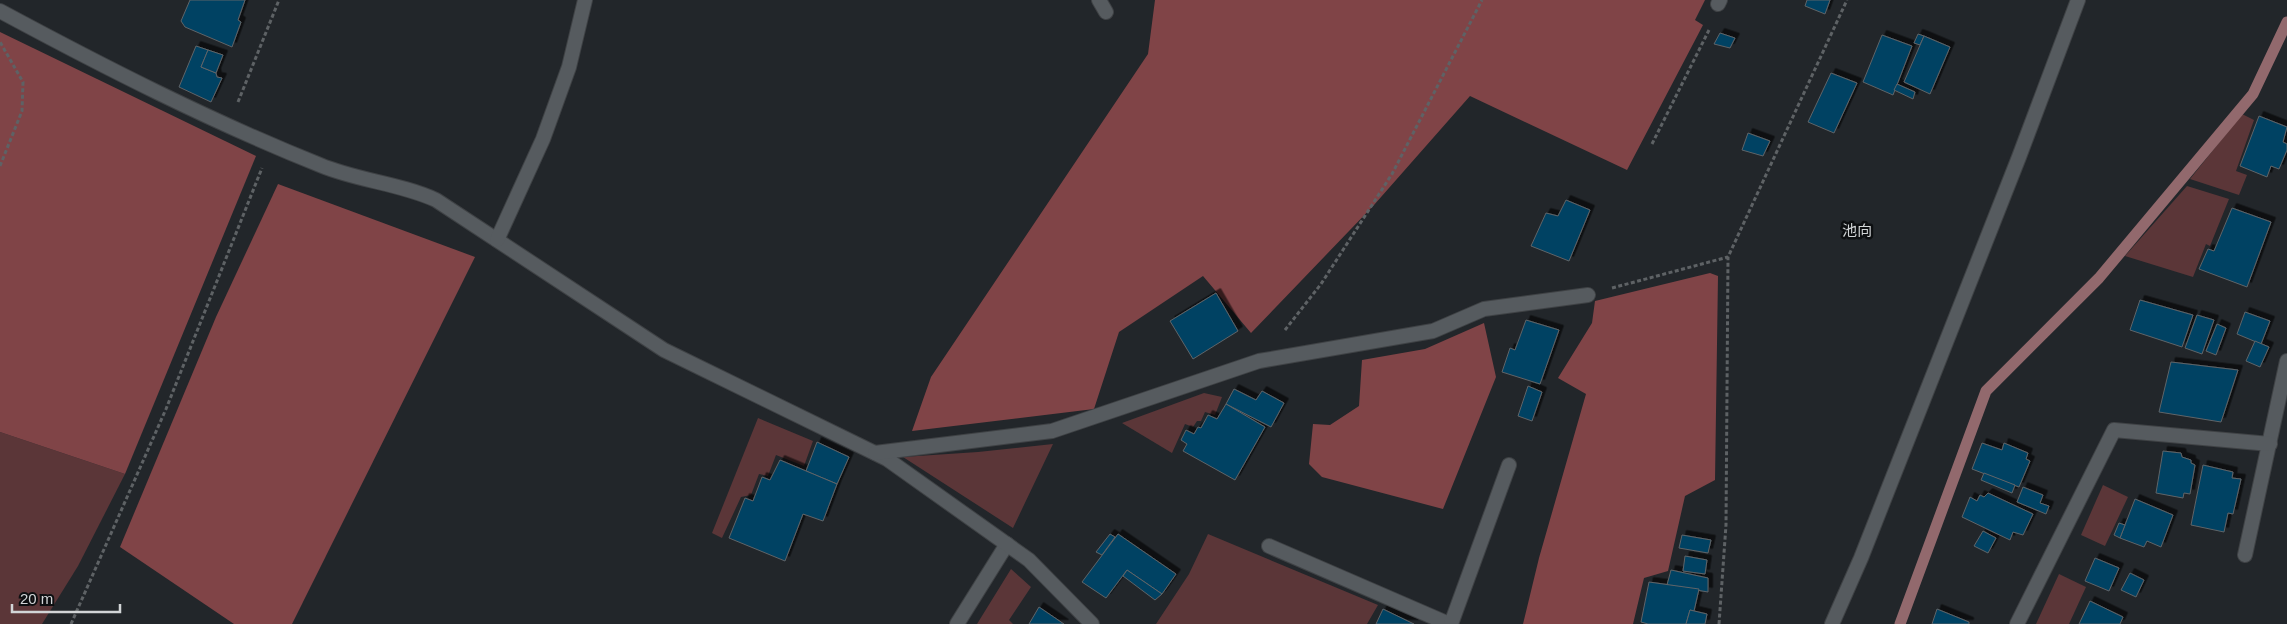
<svg xmlns="http://www.w3.org/2000/svg" width="2287" height="624" font-family="Arial,'Noto Sans JP',sans-serif">
	<style>
		.green { fill: #5b3638 }
		.forest { fill: #804447 }
		.lines { fill: none; stroke-linecap: round; stroke-linejoin: round }
		.stream { stroke: #92696d; stroke-width: 11 }
		.building { fill: #004264; stroke: #5f6468; filter: url(#shadow) }
		.service-casing { stroke: #3f4245; stroke-width: 16 }
		.minor-casing { stroke: #3f4245; stroke-width: 16 }
		.tertiary-casing { stroke: #3f4245; stroke-width: 16 }
		.path { stroke: #5e6265; stroke-width: 3; stroke-dasharray: 4 2.5; stroke-linecap: butt }
		.service { stroke: #565b5f; stroke-width: 14 }
		.minor { stroke: #565b5f; stroke-width: 14 }
		.tertiary { stroke: #565b5f; stroke-width: 14 }
		.labels { text-anchor: middle; dominant-baseline: central; stroke-width: 5; stroke-linejoin: round; paint-order: stroke }
		.quarter-label { font-size: 15px; fill: #d2d5d7; stroke: #0d0f11 }
	</style>
	<defs>
		<filter id="shadow"><feDropShadow dx="4.5" dy="-4.5" stdDeviation="0" flood-color="#0009"/></filter>
	</defs>
	<rect width="100%" height="100%" fill="#22262a"/>
	<!-- green -->
	<g class="green">
		<polygon points="2242,114 2254,120 2236,171 2247,175 2239,195 2190,179"/>
		<polygon points="2187,186 2229,199 2210,246 2206,244 2193,277 2125,256"/>
		<polygon points="1204,393 1222,397 1215,415 1205,412 1201,421 1197,421 1193,427 1185,424 1172,453 1122,423"/>
		<polygon points="758,418 813,441 804,466 776,455 768,476 759,474 751,495 741,497 722,538 712,533"/>
		<polygon points="0,432 125,474 78,566 42,624 0,624"/>
		<polygon points="1053,444 1013,528 903,457 978,452"/>
		<polygon points="2103,485 2128,497 2105,546 2081,535"/>
		<polygon points="1208,534 1378,605 1367,624 1156,624 1189,574"/>
		<polygon points="1011,569 1031,587 1009,620 1013,624 977,624"/>
		<polygon points="2059,574 2086,587 2069,624 2036,624"/>
	</g>
	<!-- forest -->
	<g class="forest">
		<polygon points="1155,0 1705,0 1695,20 1703,25 1627,170 1470,96 1374,205 1251,333 1203,276 1119,332 1094,409 912,431 931,377 1148,54"/>
		<polygon points="0,32 256,156 125,474 0,432"/>
		<polygon points="278,184 475,257 292,624 234,624 120,547 216,317"/>
		<polygon points="1710,273 1718,276 1715,480 1685,496 1668,571 1644,578 1633,624 1523,624 1539,558 1586,394 1558,378 1592,323 1595,301"/>
		<polygon points="1484,323 1496,377 1443,509 1322,477 1309,464 1313,424 1330,425 1359,406 1362,360 1425,349"/>
	</g>
	<g class="lines">
		<!-- stream -->
		<polyline class="stream" points="1900,624 1986,391 2099,278 2253,94 2287,22"/>
	</g>
	<!-- building -->
	<g class="building">
		<polygon points="190,0 245,0 238,20 241,22 232,47 185,27 181,21"/>
		<polygon points="1807,0 1830,0 1825,14 1805,6"/>
		<polygon points="1720,33 1735,38 1730,48 1714,44"/>
		<polygon points="1918,34 1924,36 1920,45 1914,43"/>
		<polygon points="1882,35 1912,46 1893,95 1863,82"/>
		<polygon points="1924,36 1950,47 1930,94 1904,82"/>
		<polygon points="196,46 208,50 201,67 216,73 217,77 222,78 211,102 179,87"/>
		<polygon points="208,50 223,55 216,73 201,67"/>
		<polygon points="1831,73 1857,83 1834,133 1808,122"/>
		<polygon points="1897,84 1915,92 1913,99 1894,90"/>
		<polygon points="2259,116 2287,127 2283,142 2287,144 2287,150 2279,169 2271,166 2267,177 2240,166"/>
		<polygon points="1748,133 1770,141 1763,156 1742,150"/>
		<polygon points="1566,200 1590,210 1569,261 1531,246 1546,213 1558,216"/>
		<polygon points="2232,208 2271,222 2247,287 2199,269 2208,249 2214,251"/>
		<polygon points="1216,293 1238,331 1193,359 1170,321"/>
		<polygon points="2140,300 2193,315 2182,347 2130,330"/>
		<polygon points="2245,312 2270,321 2261,344 2237,334"/>
		<polygon points="2197,315 2214,320 2202,354 2185,348"/>
		<polygon points="1526,320 1559,330 1540,384 1502,372 1510,348 1515,350"/>
		<polygon points="2217,324 2226,328 2216,355 2206,351"/>
		<polygon points="2255,341 2269,347 2260,367 2246,361"/>
		<polygon points="2171,362 2238,370 2221,422 2159,412"/>
		<polygon points="1528,386 1542,392 1532,421 1518,416"/>
		<polygon points="1234,389 1256,400 1262,391 1284,403 1271,427 1226,404"/>
		<polygon points="1226,404 1265,427 1235,480 1183,451 1187,444 1181,440 1186,430 1194,434 1198,427 1201,428 1208,415 1217,419"/>
		<polygon points="817,442 849,457 837,484 806,471"/>
		<polygon points="1982,443 2002,450 2004,443 2028,453 2026,459 2030,461 2019,487 1972,469"/>
		<polygon points="2163,451 2181,453 2182,457 2191,460 2191,463 2195,465 2190,494 2184,493 2183,498 2156,493"/>
		<polygon points="780,460 837,484 823,521 803,514 785,561 729,538 745,498 753,501 762,477 770,480"/>
		<polygon points="2203,465 2233,472 2232,478 2241,479 2233,514 2228,513 2224,532 2191,525"/>
		<polygon points="1984,473 2015,485 2012,493 1981,480"/>
		<polygon points="2023,487 2043,495 2040,503 2049,506 2046,514 2017,502"/>
		<polygon points="1988,493 2033,514 2023,535 2013,532 2010,540 1962,517 1970,497 1977,501 1980,495 1984,497"/>
		<polygon points="2135,499 2173,515 2161,547 2147,541 2144,547 2120,538"/>
		<polygon points="2119,523 2125,525 2120,538 2114,535"/>
		<polygon points="1983,531 1996,538 1988,553 1974,546"/>
		<polygon points="1110,534 1115,537 1102,555 1096,552"/>
		<polygon points="1118,534 1176,574 1162,594 1127,570 1106,598 1082,582"/>
		<polygon points="1682,535 1711,540 1708,553 1679,548"/>
		<polygon points="1685,556 1707,560 1705,574 1683,571"/>
		<polygon points="2095,558 2119,568 2109,591 2085,581"/>
		<polygon points="1127,570 1162,594 1155,600 1123,576"/>
		<polygon points="1671,570 1708,578 1708,592 1667,585"/>
		<polygon points="2130,573 2144,580 2136,597 2121,590"/>
		<polygon points="1649,582 1699,589 1694,611 1690,610 1686,624 1648,624 1641,622"/>
		<polygon points="2090,601 2123,617 2120,624 2079,624"/>
		<polygon points="1039,607 1064,624 1029,624"/>
		<polygon points="1383,609 1414,624 1376,624"/>
		<polygon points="1937,609 1969,622 1969,624 1932,624"/>
		<polygon points="1690,610 1707,614 1705,624 1686,624"/>
	</g>
	<g class="lines">
		<!-- service casing -->
		<g class="service-casing">
			<polyline id="service" points="957,624 1007,544"/>
		</g>
		<!-- minor casing -->
		<g class="minor-casing">
			<g id="minor">
				<polyline points="1099,0 1106,12"/>
				<polyline points="1718,4 1720,0"/>
				<path d="M0,11C104,67 210,121 320,165C358,181 399,183 436,200L664,350L887,459L1029,560L1092,624"/>
				<polyline points="497,240 543,139 569,67 585,0"/>
				<polyline points="875,453 1052,431 1259,361 1433,331 1484,309 1588,295"/>
				<polyline points="1269,546 1449,624"/>
				<polyline points="2245,555 2287,361"/>
				<polyline points="1451,624 1509,465"/>
				<polyline points="2017,624 2114,430 2270,444"/>
			</g>
		</g>
		<!-- tertiary casing -->
		<g class="tertiary-casing">
			<polyline id="tertiary" points="1832,624 1861,558 2019,157 2078,0"/>
		</g>
		<!-- path -->
		<g class="path">
			<polyline points="238,102 279,0"/>
			<polyline points="1652,144 1710,28"/>
			<polyline points="0,166 22,111 23,82 0,42"/>
			<polyline points="1612,288 1728,257"/>
			<polyline points="1285,330 1321,284 1392,174 1482,0"/>
			<polyline points="71,624 166,409 262,168"/>
			<polyline points="1719,624 1726,525 1728,257 1847,0"/>
		</g>
		<!-- service -->
		<use href="#service" class="service"/>
		<!-- minor -->
		<use href="#minor" class="minor"/>
		<!-- tertiary -->
		<use href="#tertiary" class="tertiary"/>
	</g>
	<g class="labels">
		<!-- quarter labels -->
		<g class="quarter-label">
			<text x="1857" y="230">池向</text>
		</g>
	</g>
	<!-- scale -->
	<path d="M12 604v8h108v-8" fill="none" stroke="#d2d5d7" stroke-width="2.5"/>
	<text x="20" y="604" font-size="15" fill="#d2d5d7" stroke="#0d0f11" stroke-width="4" paint-order="stroke">20 m</text>
</svg>
